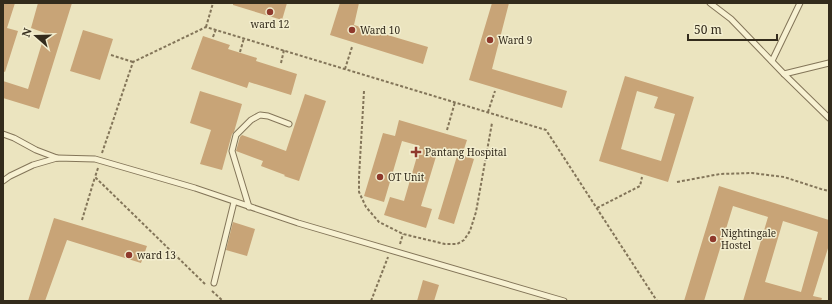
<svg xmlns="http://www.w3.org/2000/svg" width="832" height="304" font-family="'Noto Serif',serif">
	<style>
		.building { fill: #c8a477; fill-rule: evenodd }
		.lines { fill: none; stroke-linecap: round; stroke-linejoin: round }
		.service-casing { stroke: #837559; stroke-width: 7 }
		.path { stroke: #837559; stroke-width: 2; stroke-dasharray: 3 2; stroke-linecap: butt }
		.service { stroke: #f7f1d2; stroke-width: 5 }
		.poi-dot { fill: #8f392c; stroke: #f3eecf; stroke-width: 1.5 }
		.labels { text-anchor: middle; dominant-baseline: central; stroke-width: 3; stroke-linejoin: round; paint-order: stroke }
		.poi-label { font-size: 10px; fill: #332b1c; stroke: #f3eecf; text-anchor: start }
	</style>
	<rect width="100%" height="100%" fill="#ebe4bf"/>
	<!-- building -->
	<g class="building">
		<polygon points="3,3 15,3 7,28 18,31 5,72 3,71"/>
		<polygon points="38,3 72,3 39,109 3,98 3,81 28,89 45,33 31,28"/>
		<polygon points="233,3 287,3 282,20 233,5"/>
		<polygon points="340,3 359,3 354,25 428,47 423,64 330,35"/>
		<polygon points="492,3 509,3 492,69 567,91 562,108 469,80"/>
		<polygon points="83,30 113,39 100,80 70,71"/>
		<polygon points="203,36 230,45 228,49 257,58 256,61 297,74 291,95 249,82 247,88 191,69"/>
		<path d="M625,76L694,97L668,182L599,161ZM637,91L658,97L654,108L675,114L661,161L621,149Z"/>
		<polygon points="200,91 242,104 234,132 232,134 222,170 200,164 211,130 190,123"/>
		<polygon points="305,94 326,101 299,181 284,176 285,175 261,166 263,161 236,151 240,137 242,135 286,151"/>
		<polygon points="399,120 467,140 462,155 474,159 454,224 438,219 457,156 438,150 421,206 432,209 426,228 384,215 390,197 404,201 420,146 402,141 384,202 364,196 383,133 395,136"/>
		<path d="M719,186L829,220V245L813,296L822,298L821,301H743L768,217L733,206L704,301H684ZM783,221L818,232L801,292L765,282Z"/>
		<polygon points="54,218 147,246 141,263 67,240 45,301 28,301"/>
		<polygon points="233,222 255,229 247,256 226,250"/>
		<polygon points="423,280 439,285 434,301 417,301"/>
	</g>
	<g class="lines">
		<!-- service casing -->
		<g class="service-casing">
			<g id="service">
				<polyline points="710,3 731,19 784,74 829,118"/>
				<polyline points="772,61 800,3"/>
				<polyline points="784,74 829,63"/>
				<polyline points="3,134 14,138 36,150 57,158"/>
				<polyline points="3,181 10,176 33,165 57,158 95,159 195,188 298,223 564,301"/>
				<polyline points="249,207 232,151 236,135 251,120 260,115 268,116 289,124"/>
				<polyline points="214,283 234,202"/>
			</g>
		</g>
		<!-- path -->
		<g class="path">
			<polyline points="206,27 213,3"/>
			<polyline points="213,37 216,29"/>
			<polyline points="240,52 244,38"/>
			<polyline points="111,55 133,62"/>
			<polyline points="281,63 284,50"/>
			<polyline points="345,69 352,47"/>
			<polyline points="364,91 359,177 359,192 366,207 379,222 403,234 445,244 457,244 464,240 470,231 476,212 492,123"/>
			<polyline points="488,112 495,91"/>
			<polyline points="447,130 455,102"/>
			<polyline points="102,153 133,62 206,27 546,130 657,301"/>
			<polyline points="98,168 95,177 206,285"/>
			<polyline points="677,182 720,174 752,173 784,177 821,189 829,191"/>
			<polyline points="597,208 640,186 642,177"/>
			<polyline points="82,220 95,177"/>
			<polyline points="400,244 403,234"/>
			<polyline points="212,291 223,301"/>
			<polyline points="371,301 388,257"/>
		</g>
		<!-- service -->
		<use href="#service" class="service"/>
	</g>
	<!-- markers -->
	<g class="poi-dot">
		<circle cx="270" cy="12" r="4"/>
		<circle cx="352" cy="30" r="4"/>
		<circle cx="490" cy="40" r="4"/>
		<path d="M414 146h4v4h4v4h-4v4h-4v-4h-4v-4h4z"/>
		<circle cx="380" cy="177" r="4"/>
		<circle cx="713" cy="239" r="4"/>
		<circle cx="129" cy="255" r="4"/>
	</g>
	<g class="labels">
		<!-- poi labels -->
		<g class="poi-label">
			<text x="270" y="24" text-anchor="middle">ward 12</text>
			<text x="360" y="30">Ward 10</text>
			<text x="498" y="40">Ward 9</text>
			<text x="425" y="152">Pantang Hospital</text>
			<text x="388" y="177">OT Unit</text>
			<text x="721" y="233">Nightingale<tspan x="721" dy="12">Hostel</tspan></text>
			<text x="137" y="255">ward 13</text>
		</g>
	</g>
	<!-- border -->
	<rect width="832" height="304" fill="none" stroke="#332b1c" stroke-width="8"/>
	<!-- north arrow -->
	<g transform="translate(36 36) rotate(290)" stroke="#f3eecf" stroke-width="3" paint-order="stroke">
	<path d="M0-3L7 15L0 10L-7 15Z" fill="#332b1c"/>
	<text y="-6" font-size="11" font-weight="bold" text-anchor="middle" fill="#332b1c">N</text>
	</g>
	<!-- scale -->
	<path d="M688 34v6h89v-6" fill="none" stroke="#332b1c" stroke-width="2"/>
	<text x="694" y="34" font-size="12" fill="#332b1c" stroke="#f3eecf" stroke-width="3" paint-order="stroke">50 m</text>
</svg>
